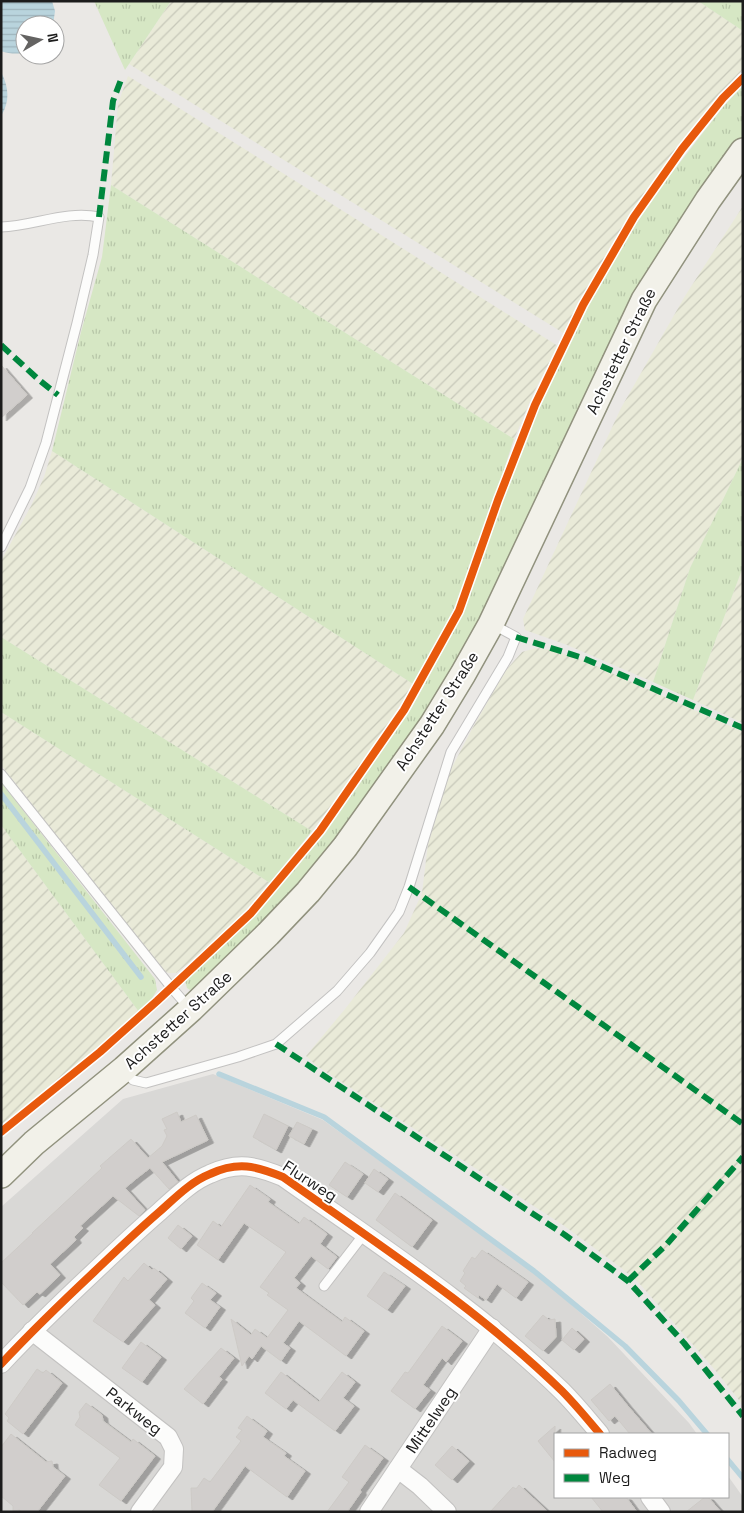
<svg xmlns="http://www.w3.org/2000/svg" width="744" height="1513" font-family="'Space Grotesk',sans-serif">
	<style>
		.residential { fill: #d9d8d6 }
		.farmland { fill: url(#farmland-furrows) }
		.grass { fill: url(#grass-tufts) }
		.water { fill: url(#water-rules) }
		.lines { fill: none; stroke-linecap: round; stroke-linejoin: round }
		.stream { stroke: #b9d4dd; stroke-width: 5.5 }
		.building { fill: #d1cecc; stroke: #cdcac6; filter: url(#shadow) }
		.service-casing { stroke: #c3c2c1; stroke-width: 11 }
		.minor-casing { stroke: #c3c2c1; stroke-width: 20 }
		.secondary-casing { stroke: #91927e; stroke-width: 28 }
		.service { stroke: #fcfcfb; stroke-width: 9 }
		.minor { stroke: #fcfcfb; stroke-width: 18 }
		.secondary { stroke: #f2f1e9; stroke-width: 25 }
		.quiet { stroke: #00873e; stroke-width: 6; stroke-dasharray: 12 6; stroke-linecap: butt }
		.cycleway-casing { stroke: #fff; stroke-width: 11 }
		.cycleway { stroke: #e8590c; stroke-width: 8 }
		.labels { text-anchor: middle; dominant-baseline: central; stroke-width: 4; stroke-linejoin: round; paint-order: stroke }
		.street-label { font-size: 16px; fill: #1c1c1c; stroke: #fff }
	</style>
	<defs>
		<pattern id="farmland-furrows" width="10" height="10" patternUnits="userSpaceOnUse" patternTransform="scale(1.25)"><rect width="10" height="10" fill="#e9ead8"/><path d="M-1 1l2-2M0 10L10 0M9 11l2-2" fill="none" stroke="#c7c8b9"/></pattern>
		<pattern id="grass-tufts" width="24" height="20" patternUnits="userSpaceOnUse" patternTransform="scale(1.25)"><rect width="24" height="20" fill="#d6e7c4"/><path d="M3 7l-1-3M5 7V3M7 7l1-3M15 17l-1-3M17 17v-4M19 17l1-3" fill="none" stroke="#b7c6a8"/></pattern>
		<pattern id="water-rules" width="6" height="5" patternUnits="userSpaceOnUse" patternTransform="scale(1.25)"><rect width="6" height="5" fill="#b9d4dd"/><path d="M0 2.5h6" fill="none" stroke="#9eb5bd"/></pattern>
		<filter id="shadow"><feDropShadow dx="5.5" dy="3" stdDeviation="0" flood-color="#0004"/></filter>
	</defs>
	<rect width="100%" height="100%" fill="#eae8e5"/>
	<!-- residential -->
	<polygon class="residential" points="213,1074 323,1120 534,1272 608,1337 689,1423 697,1434 555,1434 555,1497 728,1497 728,1476 743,1497 743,1512 1,1512 1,1207 123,1099"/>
	<!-- farmland -->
	<g class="farmland">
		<polygon points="171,1 698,1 743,31 743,69 722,93 656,178 611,245 565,334 129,64"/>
		<polygon points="128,76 558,346 534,392 514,439 111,185 118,104"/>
		<polygon points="743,206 743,458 690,568 653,682 567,645 525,630 523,619 621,408 685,296"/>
		<polygon points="52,451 413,684 379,739 342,792 312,831 1,637 1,561 31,506 44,477"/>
		<polygon points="743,567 743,723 693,700"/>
		<polygon points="536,648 552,650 585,661 743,732 743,1405 715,1370 638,1282 620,1267 563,1225 317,1066 306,1056 345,1009 404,933 422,893 428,844 449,773 472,729 505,671 522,652"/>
		<polygon points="1,712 270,883 242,914 200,954 176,973 168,973 161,969 1,765"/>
		<polygon points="1,825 139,1012 93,1053 1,1125"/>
	</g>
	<!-- grass -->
	<g class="grass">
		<polygon points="94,1 171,1 125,70"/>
		<polygon points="698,1 743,1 743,31"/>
		<polygon points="743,85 743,138 729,158 458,660 409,741 322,858 278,907 197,987 190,990 187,988 185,981 191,974 256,913 298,866 353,793 411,709 458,623 490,535 541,403 592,299 636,224 664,183 723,107"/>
		<path d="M111,185L514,439C496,493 480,549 457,602C444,630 428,657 413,684L52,451L81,332L102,257Z"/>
		<polygon points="743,458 743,567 693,700 653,682 690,568"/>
		<polygon points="1,637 312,831 270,883 1,712"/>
		<polygon points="1,782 155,979 157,990 150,1002 139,1012 1,825"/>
	</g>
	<!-- water -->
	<g class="water">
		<path d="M1,1H52L55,11L53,25H25V53C17,54 9,54 1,51Z"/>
		<path d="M1,72C9,87 10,102 1,116Z"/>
	</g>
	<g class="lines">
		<!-- stream -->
		<g class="stream">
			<polyline points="1,794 141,977"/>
			<polyline points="219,1074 324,1117 534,1271 625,1346 679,1401 707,1434"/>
			<polyline points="728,1460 743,1478"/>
		</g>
	</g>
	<!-- building -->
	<g class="building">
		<polygon points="1,365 27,395 1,418"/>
		<polygon points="177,1112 181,1122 196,1115 208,1140 162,1162 178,1182 169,1189 150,1168 137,1178 125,1188 145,1210 139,1216 113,1196 80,1226 83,1228 74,1237 76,1240 50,1264 60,1275 40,1294 37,1292 23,1305 1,1282 1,1263 33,1233 32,1233 102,1168 100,1166 131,1139 148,1158 162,1146 167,1136 164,1130 167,1129 162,1119"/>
		<polygon points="264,1114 288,1126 276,1150 253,1137"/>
		<polygon points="297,1122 312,1129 304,1144 289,1136"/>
		<polygon points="345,1162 363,1174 347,1197 329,1185"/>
		<polygon points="374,1169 388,1179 378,1192 365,1183"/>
		<polygon points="250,1185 270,1199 268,1202 299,1224 304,1217 327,1234 320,1244 337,1257 328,1269 311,1256 294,1278 300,1283 296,1288 342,1322 345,1317 364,1331 346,1356 299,1321 283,1343 290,1348 281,1361 261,1346 252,1359 249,1356 242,1366 231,1319 251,1335 255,1329 267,1338 288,1310 267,1295 269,1293 260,1287 286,1252 244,1223 218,1260 197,1245 213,1221 221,1227"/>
		<polygon points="395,1193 432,1220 412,1247 376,1220"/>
		<polygon points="178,1225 192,1236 181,1249 168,1238"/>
		<polygon points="482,1250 528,1282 516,1298 497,1284 486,1300 479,1295 478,1298 464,1288 466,1286 460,1281 465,1273 463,1271 472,1257 475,1259"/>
		<polygon points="144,1263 152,1270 154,1268 167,1279 149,1300 155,1305 123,1342 93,1321 124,1277 128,1281"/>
		<polygon points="384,1272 405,1286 387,1310 367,1296"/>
		<polygon points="202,1283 216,1293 210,1300 220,1307 205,1328 185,1313 194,1301 191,1298"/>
		<polygon points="543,1315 549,1320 555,1319 556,1337 543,1351 525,1336"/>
		<polygon points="442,1326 462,1341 446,1362 442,1358 423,1385 430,1390 415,1409 391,1391 405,1372 408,1373"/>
		<polygon points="572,1328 584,1339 574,1350 562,1340"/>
		<polygon points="141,1342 161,1357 142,1382 122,1368"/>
		<polygon points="221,1348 234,1358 219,1377 222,1379 203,1404 184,1389"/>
		<polygon points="37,1369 43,1373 46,1370 62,1383 23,1434 7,1421 9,1418 5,1414"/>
		<polygon points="281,1372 319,1402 342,1372 355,1382 343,1398 354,1406 335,1431 293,1400 286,1409 265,1393"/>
		<polygon points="610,1384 627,1405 652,1434 630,1434 615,1416 609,1421 591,1400"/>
		<polygon points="86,1403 102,1415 103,1421 131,1442 133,1439 155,1456 121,1501 99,1485 120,1458 75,1425 80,1417 79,1412"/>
		<polygon points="247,1416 267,1431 263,1437 286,1453 284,1456 305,1471 287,1497 245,1466 212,1512 192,1512 191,1488 197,1488 204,1478 210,1482 241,1441 236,1437 242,1430 238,1428"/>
		<polygon points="555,1426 555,1462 538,1441"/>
		<polygon points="11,1434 46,1462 52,1461 53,1467 65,1476 37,1512 22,1512 20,1510 13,1511 13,1506 1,1496 1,1447"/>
		<polygon points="365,1445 383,1458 360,1490 361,1492 347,1512 327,1512 349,1482 342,1477"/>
		<polygon points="452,1446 469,1461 452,1480 435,1465"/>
		<polygon points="519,1485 548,1512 490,1512 513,1487 516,1489"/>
		<polygon points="591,1497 626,1497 637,1512 603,1512"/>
		<polygon points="705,1497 708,1497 721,1512 686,1512"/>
	</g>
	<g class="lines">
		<!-- service casing -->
		<g class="service-casing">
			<g id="service">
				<path d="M1,227C34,226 66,210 99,217L93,255L77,323L46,443L30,488L1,547"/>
				<polyline points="1,774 171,987 189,1008"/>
				<polyline points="125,1069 133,1080 146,1083 238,1057 276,1044 337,991 370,953 399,912 409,887 451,752 508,657 516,637 492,624"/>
				<polyline points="324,1286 364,1234"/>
			</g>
		</g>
		<!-- minor casing -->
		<g class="minor-casing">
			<g id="minor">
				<polyline points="32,1331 168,1437 174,1449 173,1467 140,1512"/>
				<path d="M1,1364C31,1332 62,1302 94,1272C115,1252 136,1232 158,1213C174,1199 190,1182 210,1174C238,1161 256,1166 283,1177C379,1245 478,1309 562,1391C576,1405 588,1420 600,1434"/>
				<polyline points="398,1469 420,1486 447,1512"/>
				<polyline points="650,1497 661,1512"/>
				<polyline points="369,1512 492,1328"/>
			</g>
		</g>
		<!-- secondary casing -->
		<g class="secondary-casing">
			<polyline id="secondary" points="1,1175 34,1143 124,1069 191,1009 268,934 308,892 345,847 432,725 463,674 491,624 644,300 708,200 743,151"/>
		</g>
		<!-- service -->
		<use href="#service" class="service"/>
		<!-- minor -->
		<use href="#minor" class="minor"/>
		<!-- secondary -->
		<use href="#secondary" class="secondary"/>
		<!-- quiet -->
		<g class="quiet">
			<polyline points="99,217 113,101 122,77"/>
			<polyline points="1,345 39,380 58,395"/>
			<polyline points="516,637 583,658 743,728"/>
			<polyline points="409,887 743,1124"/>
			<polyline points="276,1044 565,1235 628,1281 684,1343 743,1416"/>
			<polyline points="628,1281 667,1244 743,1157"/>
		</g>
		<!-- cycleway casing -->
		<g class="cycleway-casing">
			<g id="cycleway">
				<polyline points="1,1132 100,1052 157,1001 251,913 320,831 404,710 459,611 498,500 535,405 583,305 634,217 682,149 723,98 743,78"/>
				<path d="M1,1364C31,1332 62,1302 94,1272C115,1252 136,1232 158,1213C174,1199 190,1182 210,1174C238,1161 256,1166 283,1177C379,1245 478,1309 562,1391C576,1405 588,1420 600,1434"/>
			</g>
		</g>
		<!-- cycleway -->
		<use href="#cycleway" class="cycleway"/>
	</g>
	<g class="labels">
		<!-- street labels -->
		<g class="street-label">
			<text transform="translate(621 351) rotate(-64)">Achstetter Straße</text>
			<text transform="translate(437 711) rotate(-57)">Achstetter Straße</text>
			<text transform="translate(178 1020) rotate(-42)">Achstetter Straße</text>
			<text transform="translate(310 1181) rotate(33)">Flurweg</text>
			<text transform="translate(134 1411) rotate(38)">Parkweg</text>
			<text transform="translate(431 1420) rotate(-56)">Mittelweg</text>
		</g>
	</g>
	<!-- border -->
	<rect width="744" height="1513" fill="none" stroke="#1c1c1c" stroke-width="5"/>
	<!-- legend -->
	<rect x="554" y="1433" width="175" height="65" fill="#ffffff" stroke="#a4a4a4"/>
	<rect x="564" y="1449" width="25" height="8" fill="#e8590c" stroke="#a4a4a4"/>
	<text x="599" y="1458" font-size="15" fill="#1c1c1c">Radweg</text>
	<rect x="564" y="1474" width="25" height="8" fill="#00873e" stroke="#a4a4a4"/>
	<text x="599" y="1483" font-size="15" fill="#1c1c1c">Weg</text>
	<!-- north arrow -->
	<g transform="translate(40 40) rotate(81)"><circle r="24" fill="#ffffff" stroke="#a4a4a4"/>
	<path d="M0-4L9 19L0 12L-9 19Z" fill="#646362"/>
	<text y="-8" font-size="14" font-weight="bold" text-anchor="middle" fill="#1c1c1c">N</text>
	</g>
</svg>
